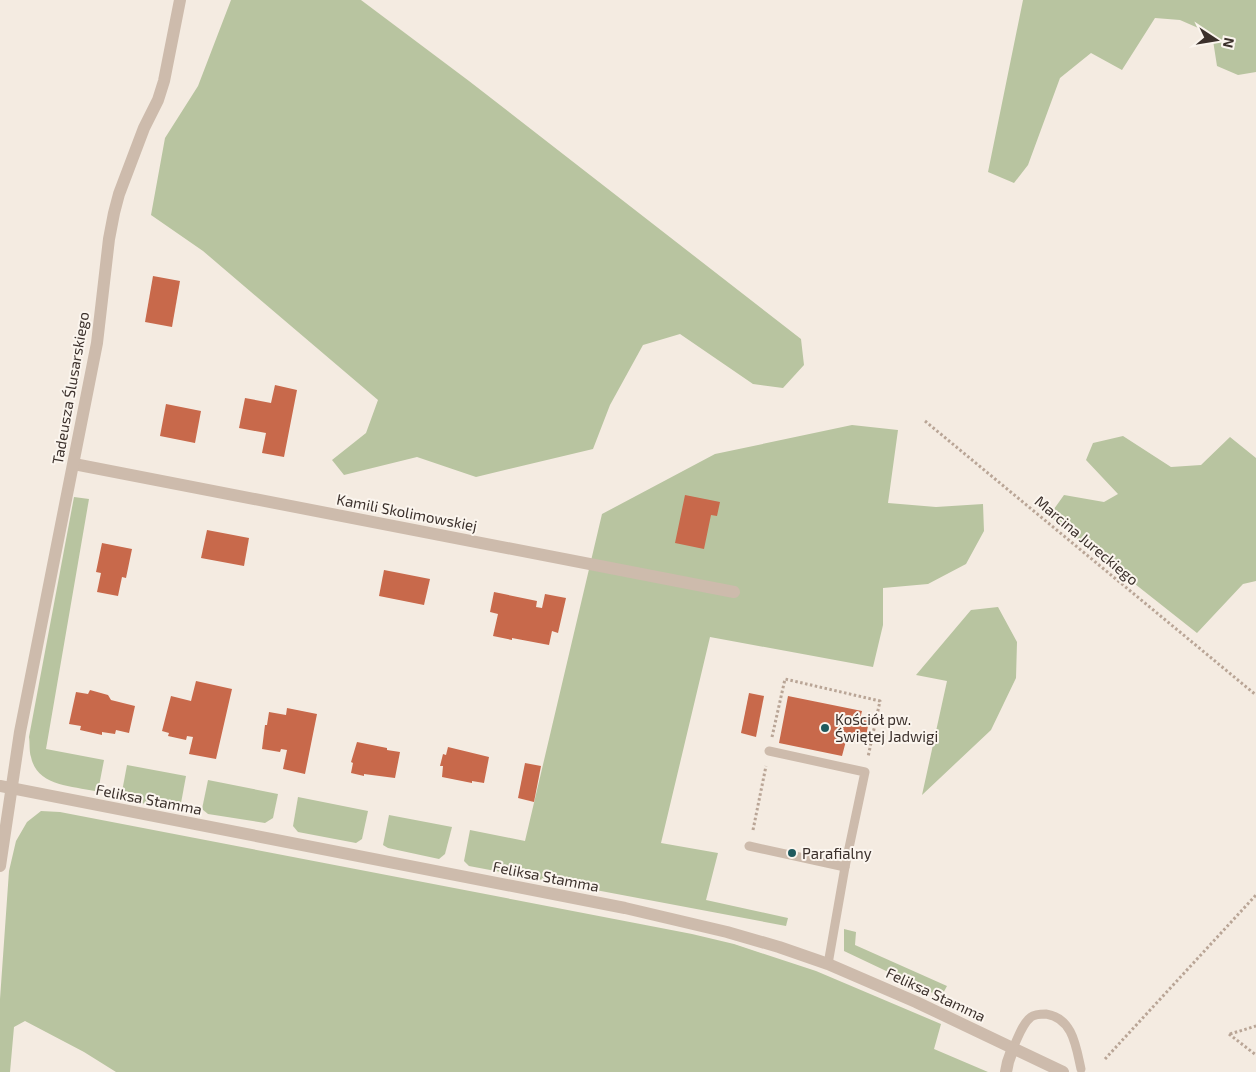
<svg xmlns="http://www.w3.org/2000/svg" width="1256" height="1072" font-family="'Exo 2',sans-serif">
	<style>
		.green { fill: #b8c4a0 }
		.building { fill: #c8694b }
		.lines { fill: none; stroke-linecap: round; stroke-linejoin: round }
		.path { stroke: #b9a596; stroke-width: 3; stroke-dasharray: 2.5 2.5; stroke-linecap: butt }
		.service { stroke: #cdbbac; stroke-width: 9 }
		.minor { stroke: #cdbbac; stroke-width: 12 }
		.poi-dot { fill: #1f5a5e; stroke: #fbf5ee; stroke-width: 2 }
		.labels { text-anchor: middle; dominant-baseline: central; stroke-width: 4; stroke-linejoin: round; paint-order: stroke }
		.street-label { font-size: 15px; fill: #3b302b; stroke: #fbf5ee }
		.poi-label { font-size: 15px; fill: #3b302b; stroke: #fbf5ee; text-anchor: start }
	</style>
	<rect width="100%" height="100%" fill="#f4ebe1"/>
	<!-- green -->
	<g class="green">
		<polygon points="231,0 361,0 469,81 801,339 804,365 783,388 753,384 680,334 643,345 610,405 593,449 476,477 417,457 344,475 332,460 366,433 378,400 203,251 151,215 165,138 198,86"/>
		<polygon points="1023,0 1256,0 1256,72 1238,75 1217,66 1212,34 1180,20 1155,18 1122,70 1091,53 1060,78 1028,165 1014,183 988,172"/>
		<polygon points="852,425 898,430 888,503 936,507 983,504 984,531 966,564 928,584 883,588 883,625 873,667 710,637 661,843 718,853 706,900 788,918 786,926 469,866 464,861 470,830 525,841 602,514 715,454"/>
		<polygon points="1123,436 1171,467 1201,465 1230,437 1256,458 1256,581 1243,584 1197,633 1049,516 1064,495 1104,502 1118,494 1086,460 1093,443"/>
		<path d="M74,497L89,499L46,749L104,760L99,786L95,791C71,786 37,786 31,757C29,751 30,743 29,737Z"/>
		<polygon points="998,607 1017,642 1016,678 991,730 922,795 947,681 916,675 971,610"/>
		<polygon points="127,765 186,776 181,803 175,808 126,801 121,797"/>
		<polygon points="208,780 278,794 273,818 265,823 208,814 202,809"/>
		<polygon points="298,797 368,811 362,839 356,843 298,832 293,826"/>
		<polygon points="41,811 60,812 692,934 734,944 816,971 941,1024 934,1049 988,1072 116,1072 84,1052 25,1021 14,1027 10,1072 0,1072 0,999 9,871 16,841 27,822"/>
		<polygon points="389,815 452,827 445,854 439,859 388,848 383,845"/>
		<polygon points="844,929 856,932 855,945 947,986 941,997 844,951"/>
	</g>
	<!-- building -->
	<g class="building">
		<polygon points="153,276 180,281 172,327 145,322"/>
		<polygon points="275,385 297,390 284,457 262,453 266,433 239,428 245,398 271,403"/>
		<polygon points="166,404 201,411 195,443 160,436"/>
		<polygon points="685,495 720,502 717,516 711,515 704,549 675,543"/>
		<polygon points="207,530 249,538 244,566 201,558"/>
		<polygon points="102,543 132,549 126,578 122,577 118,596 97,592 101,573 96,572"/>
		<polygon points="384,570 430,579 424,605 379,596"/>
		<polygon points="494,592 537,601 536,607 542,608 545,594 566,598 558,633 552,631 549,645 512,638 512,640 493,636 498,614 490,612"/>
		<polygon points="196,681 232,689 216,759 189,754 193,737 187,736 186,740 168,736 169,733 162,731 171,696 191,701"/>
		<polygon points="90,690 108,695 111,700 135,706 129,733 116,730 115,734 102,732 102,735 80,730 81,726 69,724 76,692 88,694"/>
		<polygon points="749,693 764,696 756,737 741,733"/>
		<polygon points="788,696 862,711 860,719 869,721 866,736 857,735 855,743 846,741 842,756 779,743"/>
		<polygon points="287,708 317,714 305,774 283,769 287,750 281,749 280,752 262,749 265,725 267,725 269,712 286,715"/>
		<polygon points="357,742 387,748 387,750 400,752 395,778 364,774 364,776 351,773 353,763 351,762"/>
		<polygon points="448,747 489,757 484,783 472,781 472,783 442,777 443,766 440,766 443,754 446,755"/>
		<polygon points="525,763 541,766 534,802 518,798"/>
	</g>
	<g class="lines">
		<!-- path -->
		<g class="path">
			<polyline points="925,421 1256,695"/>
			<polyline points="772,737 785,679 880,701 868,757"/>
			<polyline points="753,830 766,766"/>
			<polyline points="1229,1034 1256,1055"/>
			<polyline points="1230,1034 1256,1026"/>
			<polyline points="1105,1059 1256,895"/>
		</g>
		<!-- service -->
		<g class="service">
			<polyline points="769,751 865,772 845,867 828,964"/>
			<polyline points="749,846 845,867"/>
			<path d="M1013,1048C1018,1038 1022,1024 1031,1017C1035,1014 1041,1014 1046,1014C1073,1018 1076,1047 1081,1069"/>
		</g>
		<!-- minor -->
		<g class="minor">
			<polyline points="74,464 734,592"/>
			<polyline points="0,786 625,908 727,932 779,947 828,964 916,1002 1063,1072"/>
			<polyline points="0,866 20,732 97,343 109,239 114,213 119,194 144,128 158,100 164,81 180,0"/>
			<polyline points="1006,1072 1008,1062 1013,1048"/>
		</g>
	</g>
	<!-- markers -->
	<g class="poi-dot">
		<circle cx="825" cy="728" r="5"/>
		<circle cx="792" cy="853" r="5"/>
	</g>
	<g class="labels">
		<!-- street labels -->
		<g class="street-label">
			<text transform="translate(70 388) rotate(-80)">Tadeusza Ślusarskiego</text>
			<text transform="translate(407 512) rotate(11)">Kamili Skolimowskiej</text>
			<text transform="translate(1087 540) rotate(40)">Marcina Jureckiego</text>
			<text transform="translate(149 799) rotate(11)">Feliksa Stamma</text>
			<text transform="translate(546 876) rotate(11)">Feliksa Stamma</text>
			<text transform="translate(936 994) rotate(25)">Feliksa Stamma</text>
		</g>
		<!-- poi labels -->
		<g class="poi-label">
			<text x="835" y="719">Kościół pw.<tspan x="835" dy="17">Świętej Jadwigi</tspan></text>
			<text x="802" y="853">Parafialny</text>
		</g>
	</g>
	<!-- north arrow -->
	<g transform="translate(1216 40) rotate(102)" stroke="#fbf5ee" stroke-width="4" paint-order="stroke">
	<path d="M0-4L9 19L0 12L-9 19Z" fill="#3b302b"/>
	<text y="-8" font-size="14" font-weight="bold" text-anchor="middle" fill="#3b302b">N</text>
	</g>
</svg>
